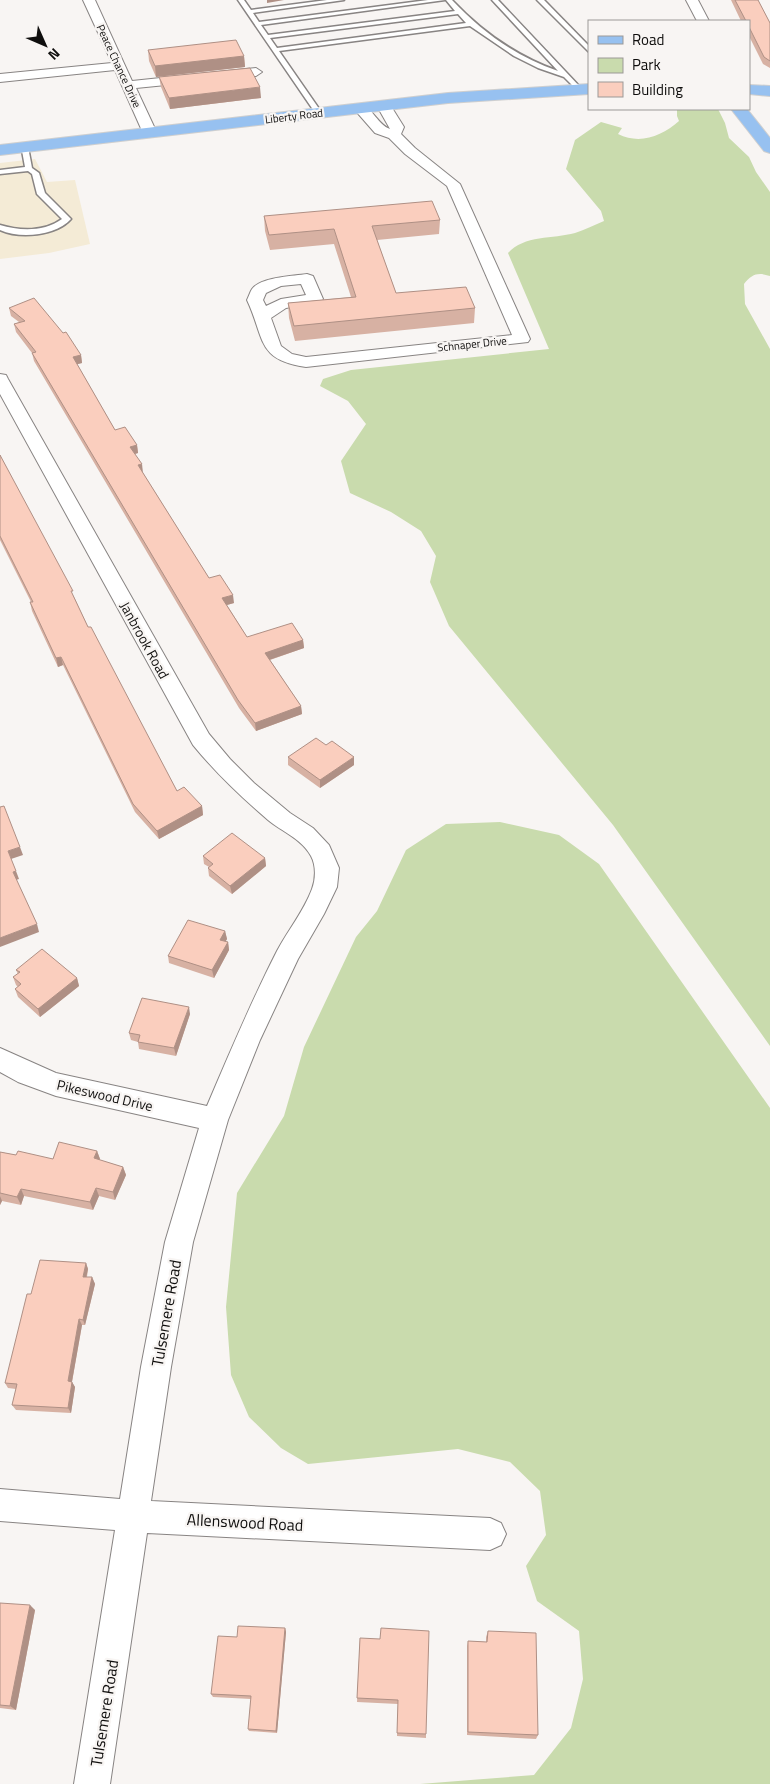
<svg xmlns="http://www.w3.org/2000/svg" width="770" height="1784" font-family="'Titillium Web',sans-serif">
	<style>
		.commercial { fill: #f4ebd6 }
		.green { fill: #c9dbad }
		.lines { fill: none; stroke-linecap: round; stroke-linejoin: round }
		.lane-casing { stroke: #888483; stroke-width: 3 }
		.street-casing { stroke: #888483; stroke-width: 2 }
		.primary-casing { stroke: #cfcfcf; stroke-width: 2 }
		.lane { fill: #fff; fill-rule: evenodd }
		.street { fill: #fff; fill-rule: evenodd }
		.primary { fill: #97c1f0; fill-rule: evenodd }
		.wall { fill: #d7b1a3 }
		.shaded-wall { fill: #af9085 }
		.building { fill: #facebe; stroke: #af9085 }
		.labels { text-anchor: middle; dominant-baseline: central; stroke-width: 4.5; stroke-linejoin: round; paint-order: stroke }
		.far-street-label { font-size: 11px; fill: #0f0e0d; stroke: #f8f5f3 }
		.street-label { font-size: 14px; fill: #0f0e0d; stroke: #f8f5f3 }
		.near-street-label { font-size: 16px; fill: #0f0e0d; stroke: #f8f5f3 }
	</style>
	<rect width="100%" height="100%" fill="#f8f5f3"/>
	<!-- commercial -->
	<polygon class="commercial" points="35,159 47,182 75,180 90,244 49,253 0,259 0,163"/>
	<!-- green -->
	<g class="green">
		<path d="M677,109H718L725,123L729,138L749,157L756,172L770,192V276C758,272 752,274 744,284L745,304L770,349V1046L613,825L449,626L430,582L436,556L421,531L391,512L350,493L341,461L366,424L348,401L320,386L323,379L351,370L549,349L508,253C524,235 553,239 575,233C584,230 594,225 604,221L601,211L566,169L575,140L601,122L622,128L618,134C640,145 662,136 679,121L677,116Z"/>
		<polygon points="500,822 559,835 599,864 770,1108 770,1784 420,1784 534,1775 571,1728 583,1679 579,1631 537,1601 526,1566 546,1535 540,1491 510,1462 458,1449 308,1464 281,1448 249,1417 231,1375 226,1307 237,1193 284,1116 304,1047 356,937 377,911 406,850 446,824"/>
	</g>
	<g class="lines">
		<!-- lane casing -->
		<g class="lane-casing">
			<g id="lane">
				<path d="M238,0H244L251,10L327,0H344L253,13L259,22L428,0H445L261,25L268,35L455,11L446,0H452C483,33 516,56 558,71L492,0H498L582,89L577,90L564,77L538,68L514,56L470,26L279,51L322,113L316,114ZM458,14L466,23L277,48L270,38Z"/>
				<polygon points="537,0 544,0 589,46 589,52"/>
				<path d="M21,145L28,147L32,168L39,173L45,193L71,219C56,236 20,239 0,230V225C20,231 44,232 62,219L37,194L32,174L28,171L0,174V170L25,167Z"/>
			</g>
		</g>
		<!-- street casing -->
		<g class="street-casing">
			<g id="street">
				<polygon points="83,0 95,0 132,81 256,68 262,72 256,76 136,88 157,133 150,137 143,133 115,70 0,82 0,74 112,63"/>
				<polygon points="686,0 698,0 709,21 697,21"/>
				<path d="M384,102L389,103L404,127L401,134L415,148L460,184L530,339L528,342L306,367C256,360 265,338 247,300C249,296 250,292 252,289C261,277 293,276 307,274L313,276L323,299L321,302L286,308L271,318L281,346L292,354L306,357L512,335L447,186L405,154L389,138L375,133L354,109L361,105C373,108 378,125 390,129L377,106ZM301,284L306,295L281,299L266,306L263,300L266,293L281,286Z"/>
				<path d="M0,374L6,375L8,379L209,734L230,759L254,783L290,813L313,828L329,845L339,868L337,887L324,914L298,959L260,1040L228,1120L193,1242L171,1367L151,1501L490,1518L501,1523L506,1534L501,1545L490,1550L147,1533L110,1784H74L115,1530L0,1521V1489L120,1499L141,1367L165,1242L199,1128L56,1096L18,1082L0,1072V1048L56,1073L207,1106C229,1054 251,1002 277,951C288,930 304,911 312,889C316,879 316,865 311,856C302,839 281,831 268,820C240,796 216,773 193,745L0,394Z"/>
			</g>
		</g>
		<!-- primary casing -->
		<g class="primary-casing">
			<g id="primary">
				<polygon points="589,84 589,94 448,103 0,155 0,145 448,93"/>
				<polygon points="749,85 770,86 770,96 749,94"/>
				<polygon points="731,109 747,109 770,138 770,153 764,151"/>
			</g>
		</g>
		<!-- lane -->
		<use href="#lane" class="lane"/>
		<!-- street -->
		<use href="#street" class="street"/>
		<!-- primary -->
		<use href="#primary" class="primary"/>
	</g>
	<!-- wall -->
	<g class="wall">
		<polygon points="731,0 758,0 770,23 770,68 763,64 749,36 749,21 741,21"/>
		<polygon points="148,50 244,56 245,67 156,77 149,61"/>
		<polygon points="159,77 261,98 170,109 161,87"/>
		<polygon points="264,216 440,220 439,234 377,240 396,293 475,308 474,323 295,341 289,318 288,303 351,297 334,244 270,250 265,231"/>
		<polygon points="9,308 81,355 82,363 77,364 115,430 137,445 138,453 135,454 143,473 209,578 234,603 227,605 247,637 303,640 304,648 270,660 301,706 302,714 256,731 239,708 34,361 32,353 16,332 14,324 19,322 11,316"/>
		<polygon points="0,455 75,599 88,627 177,791 202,806 203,815 159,839 135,812 63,665 58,667 32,611 30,602 31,602 0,540"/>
		<polygon points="288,757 354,765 320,788 288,765"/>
		<polygon points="203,856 265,858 266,866 232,894 209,876 208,868 209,867 204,864"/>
		<polygon points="225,931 227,939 225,942 228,942 229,950 214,978 169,963 168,956"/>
		<polygon points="16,970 77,978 79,986 40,1017 18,997 15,989 18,987 16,985 13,977 18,974"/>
		<polygon points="190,1014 176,1056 139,1049 138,1042 131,1040 129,1033"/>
		<polygon points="97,1151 100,1159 99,1160 123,1167 126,1175 115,1200 99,1196 93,1210 24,1196 21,1205 2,1201 0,1205 0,1152 16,1155 53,1159"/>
		<polygon points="86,1263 88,1269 87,1277 92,1277 95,1284 85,1325 82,1325 72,1382 75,1387 71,1413 16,1410 12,1405 16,1389 8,1388 5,1383 31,1294"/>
		<polygon points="0,1603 35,1610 16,1710 0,1708"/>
		<polygon points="285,1628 286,1632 277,1733 249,1731 248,1729 251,1699 213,1697 211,1694 237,1637"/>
		<polygon points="488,1631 538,1735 536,1739 467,1735 467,1646 468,1641 486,1642 486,1637"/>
		<polygon points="360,1638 426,1734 426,1738 397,1736 398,1704 357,1702"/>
	</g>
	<!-- shaded-wall -->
	<g class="shaded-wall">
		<polygon points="267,0 284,0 267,3"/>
		<polygon points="244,56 245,67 156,77 155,66"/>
		<polygon points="260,87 261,98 170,109 169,98"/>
		<polygon points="81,355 82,363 74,365 73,357"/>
		<polygon points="137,445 138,453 131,455 130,447"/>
		<polygon points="142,464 143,473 138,465"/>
		<polygon points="233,595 234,603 223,606 222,598"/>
		<polygon points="303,640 304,648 266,661 265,653"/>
		<polygon points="61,657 63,665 58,667 56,658"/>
		<polygon points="301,706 302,714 256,731 255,723"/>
		<polygon points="354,757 354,765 320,788 320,780"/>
		<polygon points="202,806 203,815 159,839 157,831"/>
		<polygon points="20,847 23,855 11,859 8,851"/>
		<polygon points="265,858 266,866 232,894 230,886"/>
		<polygon points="16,871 19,879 16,880 13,872"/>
		<polygon points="37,924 39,932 0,947 0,938"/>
		<polygon points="225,931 227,939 222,948 220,940"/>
		<polygon points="228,942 229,950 214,978 212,970"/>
		<polygon points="77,978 79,986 40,1017 38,1009"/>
		<polygon points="189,1007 190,1014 176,1056 174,1048"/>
		<polygon points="97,1151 100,1159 97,1166 94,1158"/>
		<polygon points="123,1167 126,1175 115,1200 113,1192"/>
		<polygon points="96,1188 99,1196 93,1210 90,1202"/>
		<polygon points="21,1189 24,1196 21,1205 17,1197"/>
		<polygon points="0,1196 2,1201 0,1205"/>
		<polygon points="86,1263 88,1269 85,1283 83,1277"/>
		<polygon points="92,1277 95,1284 85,1325 83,1320"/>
		<polygon points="79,1319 82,1325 71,1387 68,1381"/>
		<polygon points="72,1382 75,1387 71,1413 68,1408"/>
		<polygon points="30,1605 35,1610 16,1710 10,1706"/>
		<polygon points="285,1628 286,1632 277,1733 276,1731"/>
	</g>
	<!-- building -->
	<g class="building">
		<polygon points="735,0 758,0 770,23 770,61 764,57 749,27 749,21 746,21"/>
		<polygon points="236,40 244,56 155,66 148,50"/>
		<polygon points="250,68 260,87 169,98 159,77"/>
		<polygon points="432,201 440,220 372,226 396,293 466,287 475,308 294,326 288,303 356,297 334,229 269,235 264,216"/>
		<polygon points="34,298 63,333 66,332 81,355 73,357 115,430 125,427 137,445 130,447 142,464 138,465 209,578 220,575 233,595 222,598 247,637 292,623 303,640 265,653 301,706 255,723 238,700 32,353 36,352 14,324 25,321 9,308"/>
		<polygon points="0,455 73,591 71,591 88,627 91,627 177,791 184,787 202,806 157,831 133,804 61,657 56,658 30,602 33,602 0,536"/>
		<polygon points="316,738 326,745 332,741 354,757 320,780 288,757"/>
		<polygon points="4,806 20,847 8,851 16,871 13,872 37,924 0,938 0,807"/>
		<polygon points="232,833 265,858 230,886 208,868 213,864 203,856"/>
		<polygon points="188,920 225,931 220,940 228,942 212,970 168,956"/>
		<polygon points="42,949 77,978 38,1009 15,989 21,984 13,977 20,972 16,970"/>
		<polygon points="142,998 189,1007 174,1048 138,1042 140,1035 129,1033"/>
		<polygon points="59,1142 97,1151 94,1158 123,1167 113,1192 96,1188 90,1202 21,1189 17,1197 0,1193 0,1152 16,1155 18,1151 53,1159"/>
		<polygon points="40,1260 86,1263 83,1277 92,1277 83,1320 79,1319 68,1381 72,1382 68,1408 12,1405 17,1384 5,1383 27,1294 31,1294"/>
		<polygon points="0,1603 30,1605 10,1706 0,1705"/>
		<polygon points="238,1626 285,1628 276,1731 248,1729 251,1696 211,1694 218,1636 237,1637"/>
		<polygon points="381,1628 429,1631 426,1734 397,1733 398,1700 357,1698 360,1638 380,1639"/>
		<polygon points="488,1631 536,1633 538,1735 468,1732 468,1641 487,1642"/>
	</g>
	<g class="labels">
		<!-- far-street labels -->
		<g class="far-street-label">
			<text transform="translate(119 66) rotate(65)">Peace Chance Drive</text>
			<text transform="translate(294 116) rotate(-7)">Liberty Road</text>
			<text transform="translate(472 344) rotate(-6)">Schnaper Drive</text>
		</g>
		<!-- street labels -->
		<g class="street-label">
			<text transform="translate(145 640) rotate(61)">Janbrook Road</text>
			<text transform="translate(105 1095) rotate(13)">Pikeswood Drive</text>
		</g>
		<!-- near-street labels -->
		<g class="near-street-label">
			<text transform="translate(166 1313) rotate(-80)">Tulsemere Road</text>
			<text transform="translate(245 1522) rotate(3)">Allenswood Road</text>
			<text transform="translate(104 1713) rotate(-81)">Tulsemere Road</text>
		</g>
	</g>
	<!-- legend -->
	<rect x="588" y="20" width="162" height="90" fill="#f8f5f3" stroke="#9b9997"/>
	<rect x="598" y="36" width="25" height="8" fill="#97c1f0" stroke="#9b9997"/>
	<text x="632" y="45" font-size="15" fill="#0f0e0d">Road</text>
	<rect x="598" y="58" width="25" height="15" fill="#c9dbad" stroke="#9b9997"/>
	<text x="632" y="70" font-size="15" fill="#0f0e0d">Park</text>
	<rect x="598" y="82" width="25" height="15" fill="#facebe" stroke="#9b9997"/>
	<text x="632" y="95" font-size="15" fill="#0f0e0d">Building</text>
	<!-- north arrow -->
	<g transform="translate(45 45) rotate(135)" stroke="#f8f5f3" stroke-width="4" paint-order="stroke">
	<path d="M0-4L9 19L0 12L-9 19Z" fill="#0f0e0d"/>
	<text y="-8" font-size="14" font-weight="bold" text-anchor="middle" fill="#0f0e0d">N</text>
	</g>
</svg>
